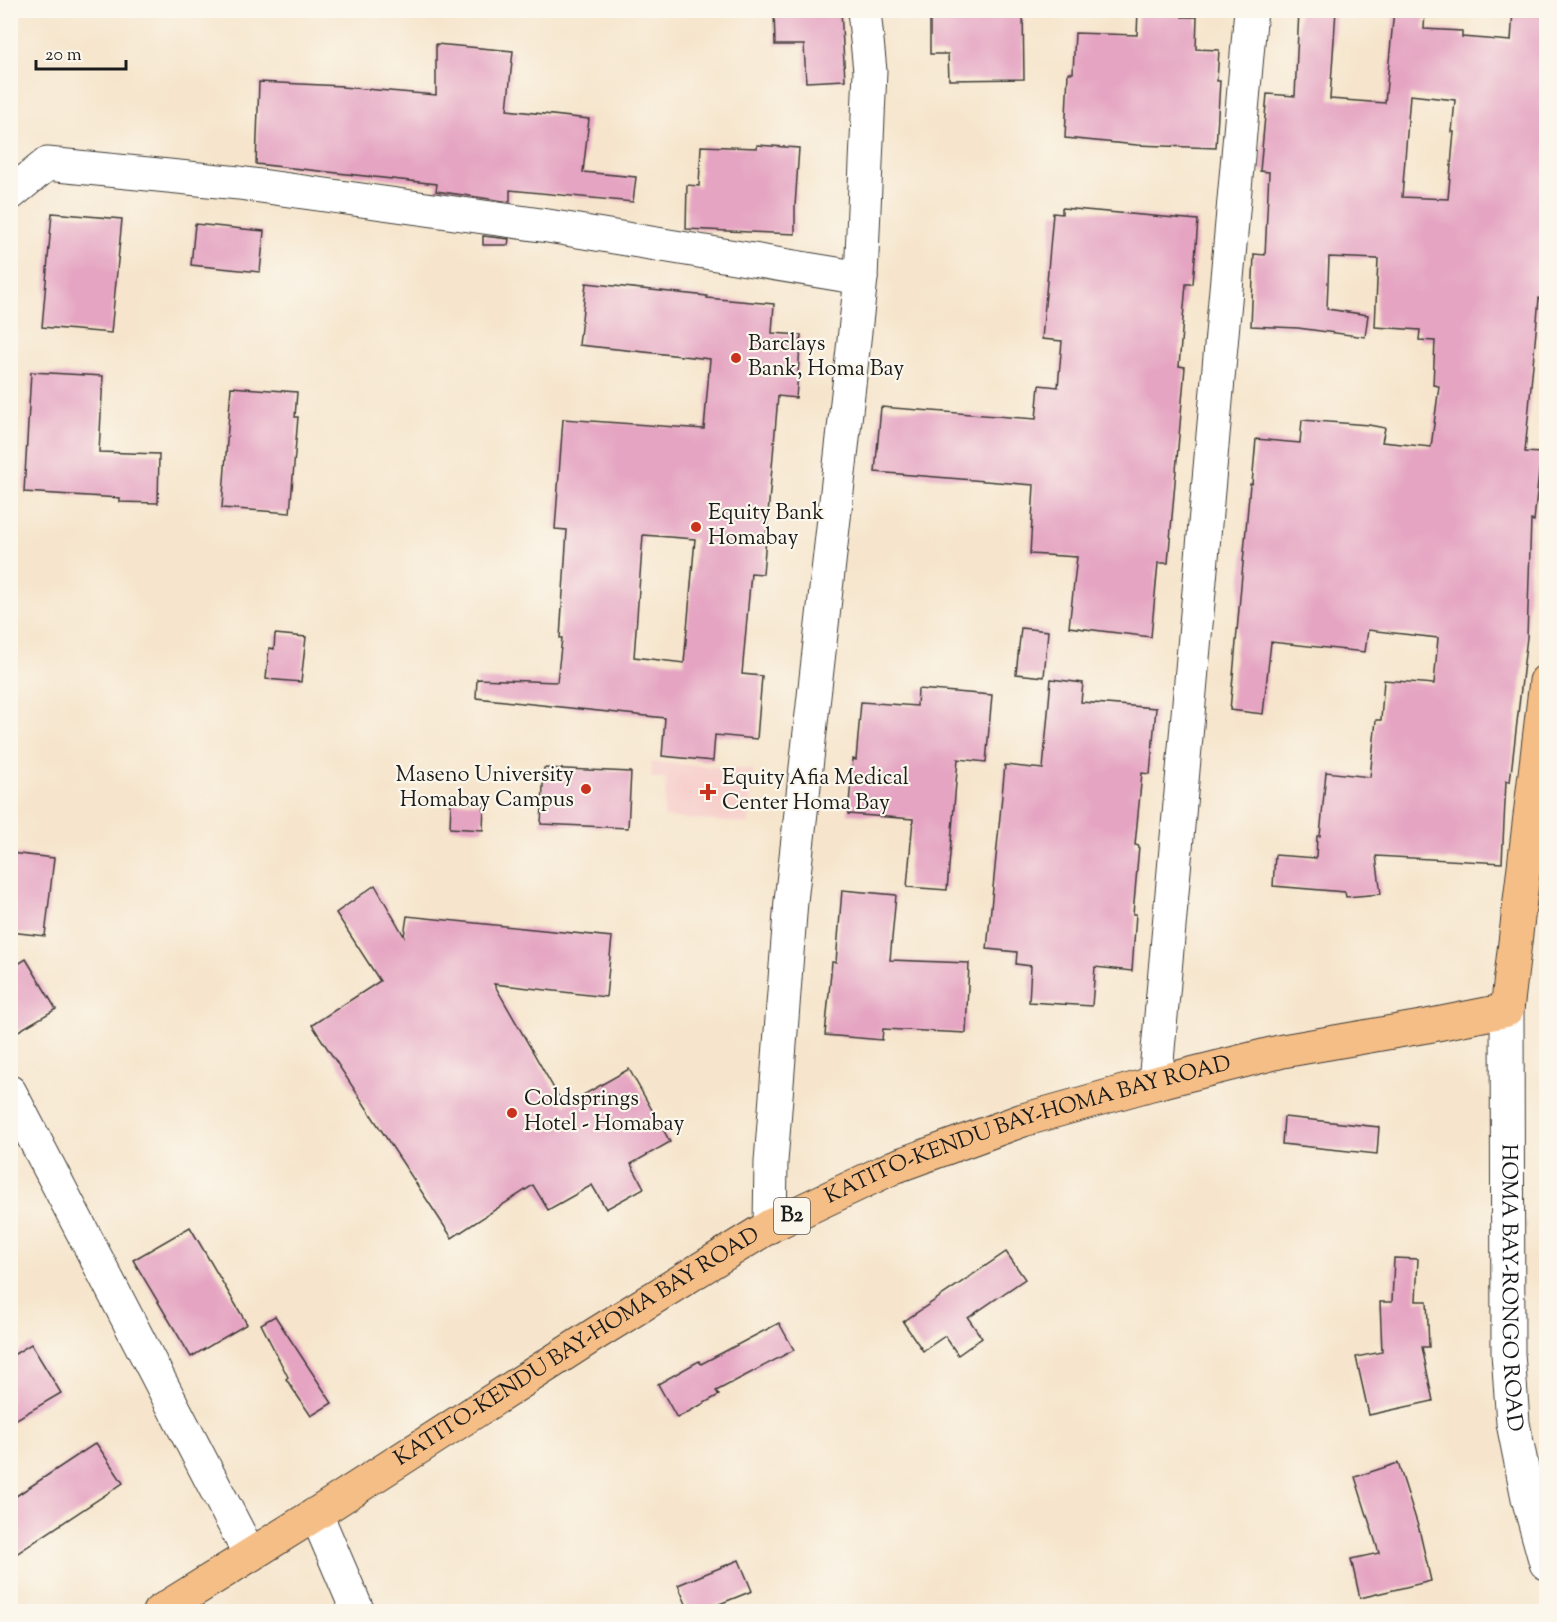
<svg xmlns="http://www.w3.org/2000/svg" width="1557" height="1622" font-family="'Sorts Mill Goudy',serif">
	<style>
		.built { fill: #f7d0cc }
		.building { fill: #e5a5c2; fill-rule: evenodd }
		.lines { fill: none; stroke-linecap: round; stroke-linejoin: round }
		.minor-casing { stroke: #3d3a36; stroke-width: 35 }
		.highway-casing { stroke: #3d3a36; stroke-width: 35 }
		.minor { stroke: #fff; stroke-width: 33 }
		.highway { stroke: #f5be86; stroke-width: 33 }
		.poi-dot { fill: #c8321e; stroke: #fbf7ec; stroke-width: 2 }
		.labels { text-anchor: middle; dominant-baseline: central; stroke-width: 4.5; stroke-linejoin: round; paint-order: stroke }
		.shield { fill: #fbf7ec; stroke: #5f5e5a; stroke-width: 1.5 }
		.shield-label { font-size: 21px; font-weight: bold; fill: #1c1c1c }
		.poi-label { font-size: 22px; fill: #1c1c1c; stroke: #fbf7ec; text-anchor: start }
		.street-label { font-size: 22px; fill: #1c1c1c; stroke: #fbf7ec }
	</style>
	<rect width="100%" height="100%" fill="#fbf7ec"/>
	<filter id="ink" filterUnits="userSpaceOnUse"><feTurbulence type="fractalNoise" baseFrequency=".0167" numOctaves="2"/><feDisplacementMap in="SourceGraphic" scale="12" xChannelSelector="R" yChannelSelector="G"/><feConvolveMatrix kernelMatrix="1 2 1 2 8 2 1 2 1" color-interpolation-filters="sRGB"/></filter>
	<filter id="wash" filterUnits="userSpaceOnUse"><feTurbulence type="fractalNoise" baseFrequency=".008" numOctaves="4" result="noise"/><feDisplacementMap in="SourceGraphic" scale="24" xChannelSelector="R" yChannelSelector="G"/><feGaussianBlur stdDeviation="1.35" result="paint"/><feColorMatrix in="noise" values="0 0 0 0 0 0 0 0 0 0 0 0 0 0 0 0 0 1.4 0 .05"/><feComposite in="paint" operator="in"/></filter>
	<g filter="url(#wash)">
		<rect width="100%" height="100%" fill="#f6e5cc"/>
		<!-- built -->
		<polygon class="built" points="652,762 753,770 749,824 664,817 666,779 651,778"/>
		<g id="blocks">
			<!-- building -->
			<g class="building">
				<polygon points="774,10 841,10 845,80 806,82 804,45 775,45"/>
				<polygon points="930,10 1023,10 1024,79 949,80 948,54 930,54"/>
				<polygon points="1157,10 1182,10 1182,17 1197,17 1196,49 1219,50 1217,81 1220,81 1216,148 1137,145 1065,138 1068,73 1073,73 1075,33 1137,35 1138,11"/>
				<path d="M1299,10H1336L1330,99L1385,103L1394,10H1425L1424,29L1462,31V37L1511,41L1513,10H1546V299L1539,298L1525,452L1541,453L1534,521L1531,520L1527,637L1510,782L1506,781L1502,863L1376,856L1381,894L1346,897L1345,892L1273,886L1275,855L1316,858L1317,836H1320L1326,772L1370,777L1376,720H1381L1384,680L1434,684L1438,638L1368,630L1365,652L1271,642L1263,714L1230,710L1250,484H1252L1256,439L1300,443L1302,420L1369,425L1385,428L1382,442L1431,447L1439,386L1433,385L1435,341L1419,340L1420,330L1375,327L1378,259L1329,257L1327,309L1368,315L1365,337L1298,328L1251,326L1254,254L1265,255L1269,172L1260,171L1267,94L1295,96ZM1410,95L1455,100L1452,132H1454L1448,199L1402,197Z"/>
				<polygon points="436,44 513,51 507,110 589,119 583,172 636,177 633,202 510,190 510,202 436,191 437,184 256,164 259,82 342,86 342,87 436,95"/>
				<polygon points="757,145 799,148 795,206 795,234 686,229 687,185 699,186 701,146 757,148"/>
				<polygon points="1062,208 1198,220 1193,284 1186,284 1179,366 1185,367 1168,563 1158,563 1151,637 1069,627 1077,557 1030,554 1034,485 875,472 881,407 1036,419 1039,385 1058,387 1062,341 1042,339 1053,213 1062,214"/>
				<polygon points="52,213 122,219 111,333 42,327"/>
				<polygon points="195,224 264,231 260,272 191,265"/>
				<polygon points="483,236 509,239 508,245 483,245"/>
				<path d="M586,283L707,296V298L774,304L772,333L801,335L796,398L778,396L763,574L751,573L742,674L762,676L757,739L715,735L713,761L662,756L665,718L476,698L477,679L557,682L562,638H560L567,530L555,529L563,419L704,429L710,359L579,345ZM643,535L695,539L684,663L634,657Z"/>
				<polygon points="31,372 103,376 99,452 159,454 158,503 120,502 120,498 24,492"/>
				<polygon points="231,387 297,392 295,417 298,417 290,513 222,508"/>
				<polygon points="1021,628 1048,631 1044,677 1016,674"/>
				<polygon points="275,634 306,637 301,682 266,679 269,648 274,649"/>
				<polygon points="1051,679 1083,683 1081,702 1156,708 1150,774 1142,773 1135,845 1139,846 1133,914 1136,914 1132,971 1095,967 1092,1006 1029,1002 1031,966 1016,964 1017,952 987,949 1005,765 1043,769"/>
				<polygon points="918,689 992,695 986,762 958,759 947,890 907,887 913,819 848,814 853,759 856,760 861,702 917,706"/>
				<polygon points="544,768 631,772 628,828 541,824"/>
				<polygon points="451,802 484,803 483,830 450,828"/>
				<polygon points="10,853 54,858 45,936 10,932"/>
				<polygon points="375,885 404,936 407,916 612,937 606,997 494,984 564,1106 629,1069 670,1142 631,1164 644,1188 606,1209 592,1185 548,1210 533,1185 452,1238 312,1025 380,981 336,913"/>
				<polygon points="842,890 896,895 890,960 969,963 966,1033 883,1029 882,1040 825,1035 832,962 836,962"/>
				<polygon points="26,959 56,1009 10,1036 10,969"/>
				<polygon points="1284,1117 1379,1127 1377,1154 1282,1144"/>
				<polygon points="190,1227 247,1324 191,1357 133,1260"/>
				<polygon points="1006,1252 1025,1279 968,1318 982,1338 958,1355 945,1336 923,1351 903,1322"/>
				<polygon points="1394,1258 1418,1259 1416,1301 1427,1301 1429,1347 1422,1347 1433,1401 1369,1415 1356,1357 1382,1352 1380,1302 1392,1302"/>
				<polygon points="275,1316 332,1403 311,1416 286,1379 288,1377 261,1324"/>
				<polygon points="779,1323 794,1350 716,1391 719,1395 677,1418 658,1384 699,1361 701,1364"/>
				<polygon points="31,1344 61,1393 10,1423 10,1357"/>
				<polygon points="96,1443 123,1483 10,1558 10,1500"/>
				<polygon points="1398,1463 1419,1529 1431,1581 1360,1598 1351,1559 1379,1553 1355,1477"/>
				<polygon points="739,1560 752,1591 702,1611 689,1611 678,1585"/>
			</g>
		</g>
	</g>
	<g filter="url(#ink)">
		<use href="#blocks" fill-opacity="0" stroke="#3d3a36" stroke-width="1.5"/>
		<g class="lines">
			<!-- minor casing -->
			<g class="minor-casing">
				<g id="minor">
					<polyline points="10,194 47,164 239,183 548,226 861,278"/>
					<path id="s1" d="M1507,1010L1508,1353L1513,1423L1528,1498L1546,1563"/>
					<polyline points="1155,1083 1251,10"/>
					<polyline points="10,1092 250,1555"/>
					<polyline points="770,1226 771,1162 791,901 861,278 870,71 864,10"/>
					<polyline points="316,1514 358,1612"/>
				</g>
			</g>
			<!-- highway casing -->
			<g class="highway-casing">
				<g id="highway">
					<path id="s2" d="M159,1612L316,1514L597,1333L770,1226L894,1167L1023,1120L1155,1083L1283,1051L1427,1026L1507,1010L1546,681"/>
				</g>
			</g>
			<!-- minor -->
			<use href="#minor" class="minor"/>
			<!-- highway -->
			<use href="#highway" class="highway"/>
		</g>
	</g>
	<!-- markers -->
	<g class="poi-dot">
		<circle cx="736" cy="358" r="6"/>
		<circle cx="696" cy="527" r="6"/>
		<circle cx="586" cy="789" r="6"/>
		<path d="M705 783h6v6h6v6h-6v6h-6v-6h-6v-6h6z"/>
		<circle cx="512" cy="1113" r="6"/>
	</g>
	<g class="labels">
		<!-- shield labels -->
		<rect class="shield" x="774" y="1198" width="36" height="36" rx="4.5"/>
		<g class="shield-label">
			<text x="792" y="1216">B2</text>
		</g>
		<!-- poi labels -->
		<g class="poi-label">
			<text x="748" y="345">Barclays<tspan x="748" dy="25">Bank, Homa Bay</tspan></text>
			<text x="708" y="514">Equity Bank<tspan x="708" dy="25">Homabay</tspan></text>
			<text x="574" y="776" text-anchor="end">Maseno University<tspan x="574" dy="25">Homabay Campus</tspan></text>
			<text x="722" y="779">Equity Afia Medical<tspan x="722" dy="25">Center Homa Bay</tspan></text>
			<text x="524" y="1100">Coldsprings<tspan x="524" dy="25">Hotel - Homabay</tspan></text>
		</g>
		<!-- street labels -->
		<g class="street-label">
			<text stroke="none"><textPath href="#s2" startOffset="999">KATITO-KENDU BAY-HOMA BAY ROAD</textPath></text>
			<text stroke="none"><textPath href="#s1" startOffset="278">HOMA BAY-RONGO ROAD</textPath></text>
			<text stroke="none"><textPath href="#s2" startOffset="495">KATITO-KENDU BAY-HOMA BAY ROAD</textPath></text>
		</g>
	</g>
	<!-- margin -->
	<rect width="1557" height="1622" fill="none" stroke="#fbf7ec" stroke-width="36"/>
	<!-- scale -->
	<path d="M36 60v9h90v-9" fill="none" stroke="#1c1c1c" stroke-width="3"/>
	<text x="45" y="60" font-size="18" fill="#1c1c1c" stroke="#fbf7ec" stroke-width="4.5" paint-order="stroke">20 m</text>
</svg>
